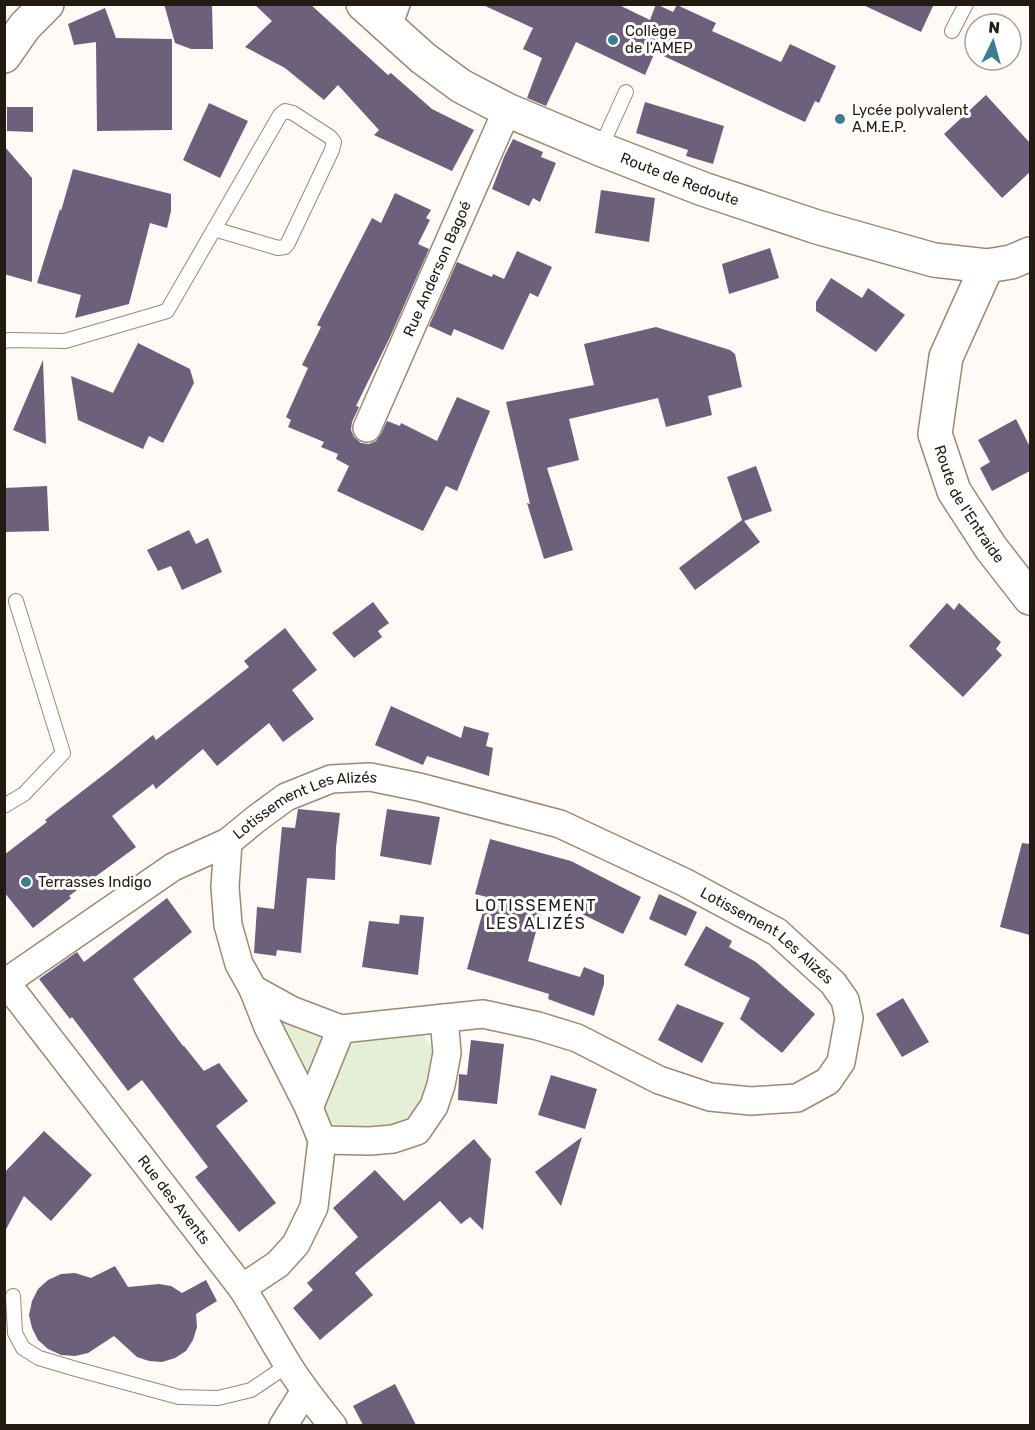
<svg xmlns="http://www.w3.org/2000/svg" width="1035" height="1430" font-family="Rubik,sans-serif">
	<style>
		.green { fill: #e5efd6 }
		.building { fill: #6d607b }
		.lines { fill: none; stroke-linecap: round; stroke-linejoin: round }
		.lane-casing { stroke: #9f8771; stroke-width: 16 }
		.street-casing { stroke: #9f8771; stroke-width: 30 }
		.secondary-casing { stroke: #9f8771; stroke-width: 36 }
		.lane { stroke: #fff; stroke-width: 14 }
		.street { stroke: #fff; stroke-width: 27 }
		.secondary { stroke: #fff; stroke-width: 33 }
		.poi-dot { fill: #3d7d91; stroke: #fff; stroke-width: 2 }
		.labels { text-anchor: middle; dominant-baseline: central; stroke-width: 6; stroke-linejoin: round; paint-order: stroke }
		.poi-label { font-size: 15px; fill: #231a11; stroke: #fff; text-anchor: start }
		.street-label { font-size: 15px; fill: #231a11; stroke: #fff }
		.neighbourhood-label { font-size: 16px; letter-spacing: 1.5px; fill: #231a11; stroke: #fff }
	</style>
	<rect width="100%" height="100%" fill="#fffaf5"/>
	<!-- green -->
	<g class="green">
		<polygon points="284,1021 318,1033 324,1038 308,1077 277,1025"/>
		<polygon points="410,1030 422,1034 432,1047 434,1070 425,1098 411,1118 381,1131 349,1132 328,1122 323,1106 342,1057 353,1043 372,1033"/>
	</g>
	<!-- building -->
	<g class="building">
		<polygon points="164,4 212,4 213,49 191,49 175,43"/>
		<polygon points="254,4 310,4 388,75 391,73 432,109 474,130 452,171 374,135 379,130 338,85 324,100 285,68 245,47 272,21"/>
		<polygon points="481,4 617,4 650,20 656,4 673,12 677,5 716,23 712,31 781,62 790,44 836,66 819,103 815,101 805,122 655,52 645,75 576,42 546,106 527,98 542,58 523,49 533,28"/>
		<polygon points="861,4 934,4 921,32"/>
		<polygon points="105,8 116,38 172,39 172,130 97,131 96,42 74,45 68,24"/>
		<polygon points="986,95 1030,143 1030,172 1002,198 944,134"/>
		<polygon points="645,102 724,126 713,164 686,156 688,150 636,133"/>
		<polygon points="209,103 248,121 220,178 183,160"/>
		<polygon points="7,107 33,107 33,132 7,131"/>
		<polygon points="513,139 543,152 541,157 556,163 540,202 533,198 529,206 492,189 504,157"/>
		<polygon points="4,146 32,178 32,282 4,274"/>
		<polygon points="73,169 171,194 171,211 167,228 150,223 129,304 75,318 81,295 37,283 60,209 61,211"/>
		<polygon points="601,190 655,198 649,242 595,233"/>
		<polygon points="395,193 431,210 426,218 430,220 418,244 429,249 390,337 356,406 359,407 352,422 351,430 354,437 361,443 369,444 376,441 381,434 387,421 400,426 401,423 437,441 457,397 490,411 457,491 446,486 423,531 337,491 349,466 336,459 338,454 321,447 324,442 288,427 291,420 286,417 308,368 302,365 321,327 317,325 372,218 381,223"/>
		<polygon points="770,248 779,278 729,294 722,264"/>
		<polygon points="517,251 552,267 538,297 530,293 503,350 454,329 451,336 429,326 457,262 492,277 493,274 504,279"/>
		<polygon points="831,278 862,298 868,288 905,315 876,352 816,311 816,302"/>
		<polygon points="656,327 730,350 735,354 742,387 708,396 712,415 666,427 658,398 569,419 579,460 547,468 573,550 544,559 527,503 530,504 506,402 594,385 584,344"/>
		<polygon points="138,343 190,369 194,383 163,443 149,436 143,449 78,420 71,376 113,393"/>
		<polygon points="43,360 46,444 13,430"/>
		<polygon points="1016,419 1030,447 1030,471 992,491 980,468 990,462 978,440"/>
		<polygon points="756,466 772,511 744,521 760,542 695,590 679,568 742,520 727,477"/>
		<polygon points="47,486 49,531 4,532 4,488"/>
		<polygon points="189,530 196,544 208,538 222,572 182,590 171,566 158,571 147,550"/>
		<polygon points="373,602 389,623 378,631 382,637 354,658 332,633"/>
		<polygon points="947,603 954,610 959,603 1001,642 996,649 1002,655 963,697 909,646"/>
		<polygon points="285,628 317,670 292,690 314,719 283,742 269,723 217,766 203,749 156,789 153,784 112,816 136,847 69,896 71,898 33,928 4,892 4,855 47,822 45,820 111,769 153,735 156,740 249,667 244,661"/>
		<polygon points="391,706 461,738 464,726 489,733 486,746 493,748 489,776 427,756 423,765 375,745"/>
		<polygon points="298,809 340,813 336,848 335,880 307,878 301,953 277,950 276,956 254,953 257,907 274,909 282,827 295,828"/>
		<polygon points="387,809 440,817 431,865 380,856"/>
		<polygon points="490,839 571,861 641,897 623,934 549,898 545,914 541,913 528,961 580,977 584,967 604,975 604,984 594,1016 548,999 549,994 467,969 487,897 475,894"/>
		<polygon points="1022,843 1030,844 1030,935 1000,927"/>
		<polygon points="659,894 697,912 686,936 649,919"/>
		<polygon points="167,898 192,932 133,979 183,1046 184,1046 204,1071 219,1063 248,1101 216,1126 276,1203 239,1232 195,1177 208,1167 142,1080 128,1091 72,1017 70,1019 39,979 77,952 84,962"/>
		<polygon points="400,915 424,917 418,975 362,967 369,921 399,924"/>
		<polygon points="706,926 732,941 729,947 756,962 815,1014 782,1053 740,1019 750,998 684,965"/>
		<polygon points="903,998 929,1042 902,1057 876,1014"/>
		<polygon points="677,1004 724,1023 702,1063 658,1040"/>
		<polygon points="471,1040 504,1044 497,1104 458,1100 459,1074 467,1075"/>
		<polygon points="551,1075 597,1089 585,1129 538,1115"/>
		<polygon points="44,1131 92,1175 51,1221 24,1196 4,1233 4,1173"/>
		<polygon points="582,1137 561,1206 535,1172"/>
		<polygon points="474,1139 491,1159 483,1230 470,1217 461,1224 440,1201 355,1273 373,1295 320,1340 293,1308 313,1290 307,1283 358,1237 333,1208 375,1170 404,1201"/>
		<polygon points="115,1266 128,1287 159,1284 171,1286 182,1293 206,1280 217,1301 196,1314 197,1327 193,1340 186,1351 175,1358 162,1362 149,1361 137,1357 114,1336 88,1353 75,1356 61,1355 48,1349 38,1340 32,1328 29,1315 32,1301 38,1289 48,1280 61,1274 75,1273 91,1278"/>
		<polygon points="395,1384 416,1425 363,1425 353,1406"/>
	</g>
	<g class="lines">
		<!-- lane casing -->
		<g class="lane-casing">
			<g id="lane">
				<polyline points="952,31 966,4"/>
				<polyline points="600,149 626,92"/>
				<polyline points="4,341 10,340 65,341 167,311 280,115 285,111 293,113 330,137 334,142 332,150 288,243 285,247 278,248 214,229"/>
				<polyline points="4,806 24,794 63,753 16,601"/>
				<polyline points="13,1296 15,1333 23,1348 39,1358 76,1369 179,1397 218,1398 251,1390 288,1365"/>
			</g>
		</g>
		<!-- street casing -->
		<g class="street-casing">
			<g id="street">
				<polyline points="388,26 396,4"/>
				<path id="s1" d="M367,428L507,110"/>
				<path id="s2" d="M4,980L242,1288C258,1313 272,1339 288,1365C301,1386 317,1406 333,1426"/>
				<path id="s3" d="M6,982L173,867L228,842L256,819L286,797L331,779L370,777L419,787L560,824L684,882L777,932L833,983L845,1000L849,1018L841,1062L828,1081L797,1098L751,1101L710,1097L659,1080L577,1038L538,1026L483,1014L341,1029L291,1010L253,989L239,964L228,925L225,887L228,842"/>
				<polyline points="309,1108 341,1029"/>
				<polyline points="322,1140 370,1141 393,1139 417,1131 434,1106 441,1085 447,1053 444,1018"/>
				<polyline points="242,1288 278,1264 296,1244 314,1207 322,1140 309,1108 268,1027 253,989"/>
				<polyline points="283,1426 305,1391"/>
			</g>
		</g>
		<!-- secondary casing -->
		<g class="secondary-casing">
			<g id="secondary">
				<path id="s4" d="M363,4L423,58L461,86L507,110L600,149L703,189L817,227L934,260L987,266L1011,262L1030,254"/>
				<polyline points="4,56 25,26 47,4"/>
				<path id="s5" d="M987,266L946,357L935,434L954,491L991,548L1030,598"/>
			</g>
		</g>
		<!-- lane -->
		<use href="#lane" class="lane"/>
		<!-- street -->
		<use href="#street" class="street"/>
		<!-- secondary -->
		<use href="#secondary" class="secondary"/>
	</g>
	<!-- markers -->
	<g class="poi-dot">
		<circle cx="613" cy="40" r="6"/>
		<circle cx="840" cy="119" r="6"/>
		<circle cx="26" cy="882" r="6"/>
	</g>
	<g class="labels">
		<!-- poi labels -->
		<g class="poi-label">
			<text x="625" y="31">Collège<tspan x="625" dy="17">de l'AMEP</tspan></text>
			<text x="852" y="110">Lycée polyvalent<tspan x="852" dy="17">A.M.E.P.</tspan></text>
			<text x="38" y="882">Terrasses Indigo</text>
		</g>
		<!-- street labels -->
		<g class="street-label">
			<text stroke="none"><textPath href="#s4" startOffset="366">Route de Redoute</textPath></text>
			<text stroke="none"><textPath href="#s1" startOffset="174">Rue Anderson Bagoé</textPath></text>
			<text stroke="none"><textPath href="#s5" startOffset="256">Route de l'Entraide</textPath></text>
			<text stroke="none"><textPath href="#s3" startOffset="352">Lotissement Les Alizés</textPath></text>
			<text stroke="none"><textPath href="#s3" startOffset="856">Lotissement Les Alizés</textPath></text>
			<text stroke="none"><textPath href="#s2" startOffset="278">Rue des Avents</textPath></text>
		</g>
		<!-- neighbourhood labels -->
		<g class="neighbourhood-label">
			<text x="536" y="905">LOTISSEMENT<tspan x="536" dy="18">LES ALIZÉS</tspan></text>
		</g>
	</g>
	<!-- border -->
	<rect width="1035" height="1430" fill="none" stroke="#231a11" stroke-width="12"/>
	<!-- north arrow -->
	<g transform="translate(993 42) rotate(5)"><circle r="28" fill="#ffffff" stroke="#a7a3a0" stroke-width="1.5"/>
	<path d="M0-4.5L10 22L0 15L-10 22Z" fill="#3d7d91"/>
	<text y="-9" font-size="16" font-weight="bold" text-anchor="middle" fill="#231a11">N</text>
	</g>
</svg>
